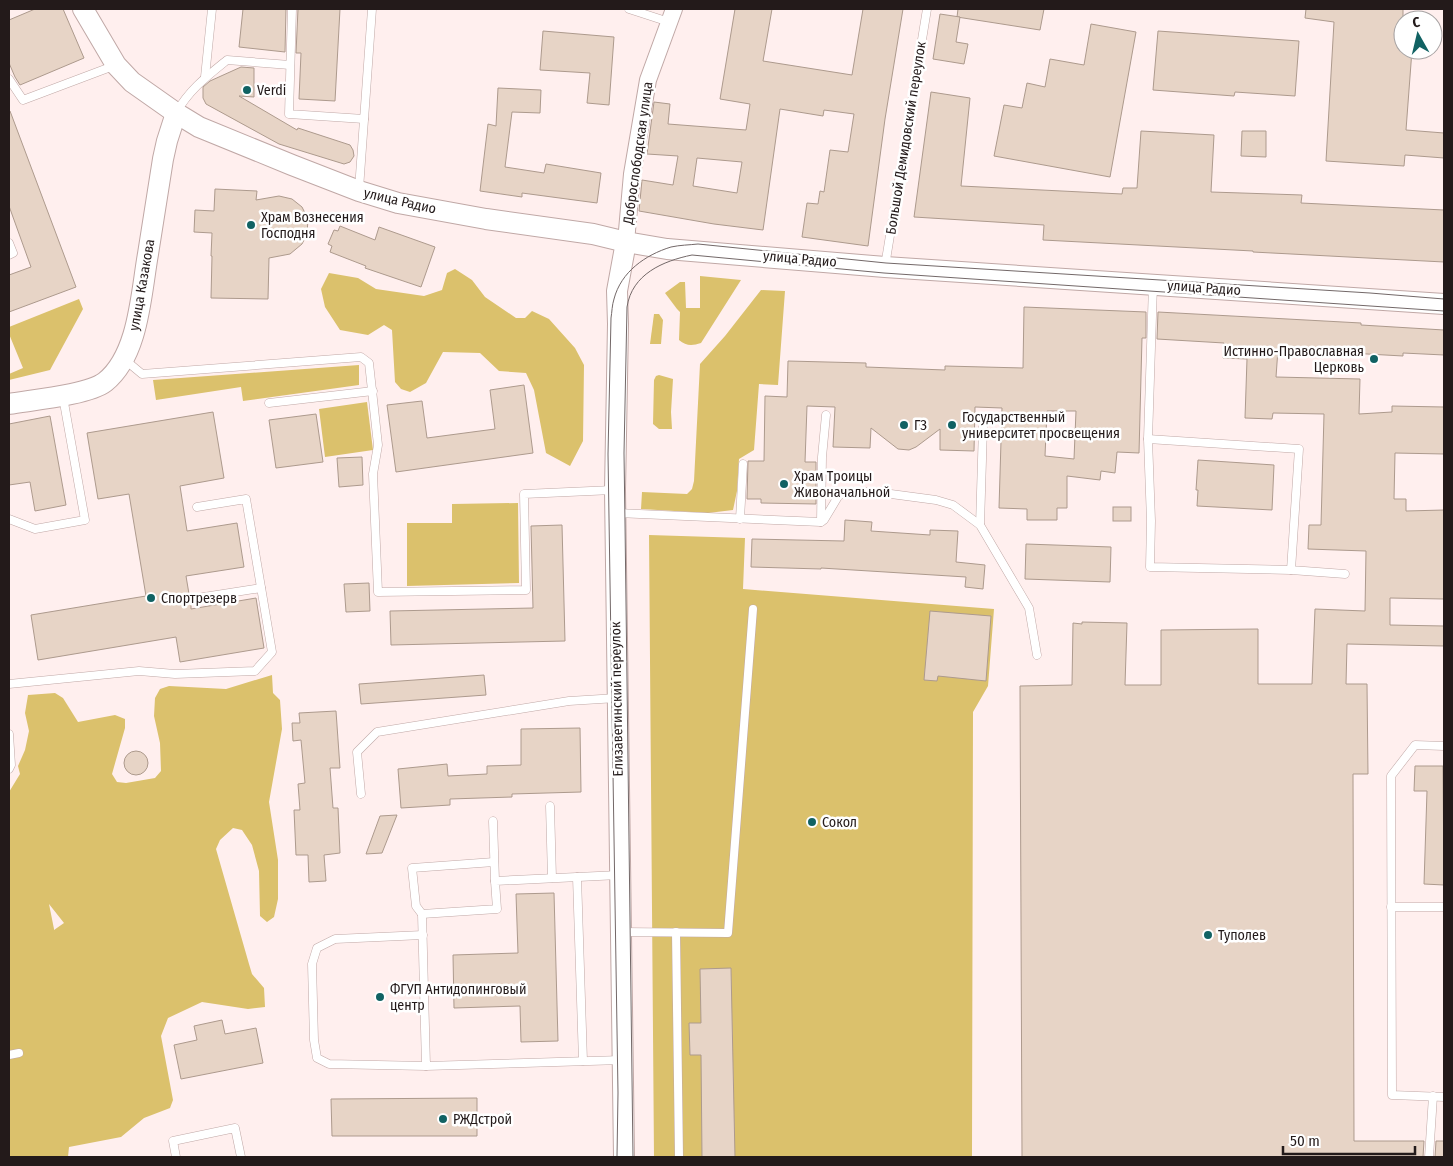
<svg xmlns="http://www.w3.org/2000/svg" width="1453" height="1166" font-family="'Fira Sans Condensed',sans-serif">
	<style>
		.green { fill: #dbc16c; fill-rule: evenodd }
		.building { fill: #e7d4c6; stroke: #ad9a8d; fill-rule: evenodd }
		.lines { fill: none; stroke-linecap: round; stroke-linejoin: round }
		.service-casing { stroke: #c0a8a6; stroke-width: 9 }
		.minor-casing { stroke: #c0a8a6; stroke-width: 18 }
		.tertiary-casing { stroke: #c0a8a6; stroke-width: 22 }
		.service { stroke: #fff; stroke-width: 8 }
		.minor { stroke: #fff; stroke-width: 16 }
		.tertiary { stroke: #fff; stroke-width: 20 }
		.tram { stroke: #736868; stroke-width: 1 }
		.poi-dot { fill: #116263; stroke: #fff; stroke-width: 2 }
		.labels { text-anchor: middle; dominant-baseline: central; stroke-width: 5; stroke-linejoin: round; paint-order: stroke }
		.poi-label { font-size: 14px; fill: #231a1a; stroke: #fff; text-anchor: start }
		.street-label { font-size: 14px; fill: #231a1a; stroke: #fff }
	</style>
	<rect width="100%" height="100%" fill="#ffefee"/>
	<!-- green -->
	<g class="green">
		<polygon points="455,269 472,280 485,297 516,318 525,318 532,311 549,319 575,348 584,365 583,441 570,466 546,453 534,390 526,373 499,371 480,353 443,352 426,383 410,392 401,389 395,382 392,330 384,325 368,335 340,330 325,307 321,289 329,273 358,278 376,289 424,296 442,290 447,273"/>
		<path d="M700,276L741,280L701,343C692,346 686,346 679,340L680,312L677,309L665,293L680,282H685L686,308H700Z"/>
		<polygon points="761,290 785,291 778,385 759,384 754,450 739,459 737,491 733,510 708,513 641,509 642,492 687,494 692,489 694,481 700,364 725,336"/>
		<polygon points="79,299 83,309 50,370 9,380 9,374 23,368 9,334 9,327"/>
		<polygon points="654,314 659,314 663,320 661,344 650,344"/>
		<polygon points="359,365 359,385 243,401 241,387 156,400 153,380"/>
		<polygon points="659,375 673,379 671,412 672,429 659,429 653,424 654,380 656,376"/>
		<polygon points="367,402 373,450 325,457 319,409"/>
		<polygon points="518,503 519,583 407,586 407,523 452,523 452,504"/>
		<polygon points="649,535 745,538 743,589 994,609 988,686 973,712 972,1157 654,1157"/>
		<path d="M272,675L273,693L280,700L282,729L269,802L278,860V899L274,917L267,922L260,916L259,871L252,845L242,830L233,828L220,840L216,849L249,964L252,974L264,988L265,1007L248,1009L202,1002L168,1018L161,1036L173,1100L170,1108L144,1118L121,1137L69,1147L68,1157H9V809H10L9,792L20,774L18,766L25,750L29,731L25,713L28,695L55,693L63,698L78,722L115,715L125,719V728L112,774L117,782L126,783L155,778L161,771L160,743L154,716L155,698L160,689L169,686L226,689ZM49,904L64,923L54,930V929Z"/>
	</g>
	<!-- building -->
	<g class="building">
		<polygon points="35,9 63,9 84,58 20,85 15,77 9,63 9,20"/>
		<polygon points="243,9 286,9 285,52 239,47"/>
		<polygon points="298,9 340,9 335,101 299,99 301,53 296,53"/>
		<path d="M735,9H772L763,61L852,75L863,9H903L885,119L868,246L802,237L807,203L818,204L820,191L824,192L830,150L848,152L854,114L824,110L823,116L780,109L763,230L714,224L639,211L642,180L673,185L678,156L647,154L654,102L670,104L668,124L746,130L750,104L720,99ZM697,158L742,162L737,193L693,186Z"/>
		<polygon points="958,9 1044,9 1040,30 957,17"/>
		<polygon points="1306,9 1403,9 1403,50 1412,50 1406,130 1444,133 1444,158 1405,155 1404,166 1326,161 1334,22 1305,18"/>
		<polygon points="940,14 960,17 956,42 968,44 964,64 933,59"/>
		<polygon points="1091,24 1136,32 1110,177 994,156 1004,105 1022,108 1027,83 1045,87 1050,59 1084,65"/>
		<polygon points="543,31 614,37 609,105 587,103 590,73 540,70"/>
		<polygon points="1158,31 1299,41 1295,96 1235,92 1234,96 1153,90"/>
		<polygon points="241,67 254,68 254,97 239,96 297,130 298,128 350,145 353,150 354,156 350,162 344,164 279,144 206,104 203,98 203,87 210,81"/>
		<polygon points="498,88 541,90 540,113 512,112 505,167 544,173 546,164 601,173 597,203 522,193 522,197 480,191 488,124 496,126"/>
		<polygon points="931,92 970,98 961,186 1122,194 1123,188 1137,188 1141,131 1214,135 1211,192 1302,195 1301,203 1444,210 1444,262 1253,252 1253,251 1043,240 1044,225 914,217"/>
		<polygon points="9,111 10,111 76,287 9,312 9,275 31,267 9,206"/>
		<polygon points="1242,131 1266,131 1266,157 1241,156"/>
		<polygon points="215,189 257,191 256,200 279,196 292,199 302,207 308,219 307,234 302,244 290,254 269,258 268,299 211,298 212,256 211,256 212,233 194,232 195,210 214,211"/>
		<polygon points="340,226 375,240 379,227 435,247 421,287 365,268 366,266 330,252 332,246 328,244 334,230 338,231"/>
		<path d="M1024,307L1146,312V338H1142L1139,453L1117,452L1115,473L1101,471L1100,480L1067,476V508H1057V520H1027V509L999,508L1002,408L975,407L974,451L940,450V429L916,447L909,450L898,449L871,428L870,448L833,447L835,407L807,406L805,462H816V504L761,503V499H747L748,461H764L765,396L787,397L788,361L866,363V367L945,370V366L1023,368ZM1047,411H1076L1074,459L1045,456Z"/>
		<polygon points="1158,312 1361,323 1361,325 1444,330 1444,355 1403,353 1403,356 1278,349 1276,377 1360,379 1359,414 1392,412 1392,406 1444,407 1444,454 1395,453 1394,499 1406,499 1406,511 1444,510 1444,599 1390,598 1390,625 1444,626 1444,646 1347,644 1346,684 1367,684 1368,774 1353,774 1354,1141 1424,1141 1423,1157 1022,1157 1020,686 1072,685 1073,623 1082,624 1082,622 1127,623 1125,685 1161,685 1161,630 1258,629 1258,684 1312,684 1315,609 1365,611 1366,551 1308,549 1309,525 1321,525 1324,414 1273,413 1272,419 1245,418 1247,359 1223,358 1224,343 1157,339"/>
		<polygon points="524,385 533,453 396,472 387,405 422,401 427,438 495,429 490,390"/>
		<polygon points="213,412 224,478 180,486 187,531 237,523 244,567 186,576 189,594 186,597 186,600 187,603 191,604 191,609 256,598 264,648 180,662 176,637 38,660 31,615 146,596 129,494 98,499 87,433"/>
		<polygon points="316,414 323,462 276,468 269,420"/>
		<polygon points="50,416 66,505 35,511 30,482 9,485 9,424"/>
		<polygon points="362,457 363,485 339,487 337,458"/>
		<polygon points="1198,460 1274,465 1272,510 1197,506 1198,490 1196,490"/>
		<rect x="1113" y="507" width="18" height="14"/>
		<polygon points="845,520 872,522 871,531 930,535 930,530 958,531 956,562 985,565 983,589 965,587 966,577 821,568 821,569 751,567 752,539 844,541"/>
		<polygon points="562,525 565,641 391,645 390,611 533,608 531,526"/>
		<polygon points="1026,544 1111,547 1110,582 1025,579"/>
		<polygon points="369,583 370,611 346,612 344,584"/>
		<polygon points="930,611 991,616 986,681 938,676 937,681 924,680"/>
		<polygon points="484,675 486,695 361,704 359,684"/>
		<polygon points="336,711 340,768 330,768 333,808 338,808 340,853 324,855 326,881 309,882 308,855 296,855 294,810 300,810 298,784 305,783 301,740 293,741 292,723 300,723 299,713"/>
		<polygon points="580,728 581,792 512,794 512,797 450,799 450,805 401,808 398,769 447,764 448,776 487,774 487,766 521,765 521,729"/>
		<circle cx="136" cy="763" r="12"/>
		<polygon points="1415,766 1443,766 1444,885 1424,884 1427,791 1414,791"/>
		<polygon points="397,815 382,853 366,854 380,816"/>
		<polygon points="554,893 558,1041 521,1042 520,1006 454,1008 453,955 518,953 516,894"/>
		<polygon points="731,968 735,1157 702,1157 701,1055 690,1055 689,1023 701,1023 700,969"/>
		<polygon points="222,1020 225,1034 256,1028 263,1063 181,1079 174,1045 197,1040 194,1026"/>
		<polygon points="477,1098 477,1136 332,1136 331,1099"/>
		<polygon points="1436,1141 1444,1141 1444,1157 1435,1157"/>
	</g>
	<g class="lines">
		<!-- service casing -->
		<g class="service-casing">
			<g id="service">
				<polyline points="292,9 289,114 364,119"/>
				<polyline points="629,9 669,22"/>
				<polyline points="205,77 212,9"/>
				<polyline points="9,79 23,100 116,65"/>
				<path d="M176,113C189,90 206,77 227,60L290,65"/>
				<polyline points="359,189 372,9"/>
				<polyline points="9,243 13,253 9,255"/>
				<polyline points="885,266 927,9"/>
				<polyline points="1153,285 1148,439 1151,521 1150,567 1291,570"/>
				<polyline points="124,359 142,374 361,357 369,363 378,445 373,474 378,592 526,590 524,494 613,490"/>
				<polyline points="269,403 373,391"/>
				<polyline points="1148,439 1299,449 1291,570 1345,574"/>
				<polyline points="617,513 821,522 824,520 839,495 852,492 876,492 936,500 953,505 980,525 1029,608 1037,655"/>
				<polyline points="9,519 35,529 85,520 63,397"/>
				<polyline points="740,519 743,464"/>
				<polyline points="821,522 822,457 826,415"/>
				<polyline points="980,525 983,427"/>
				<polyline points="191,599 261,588"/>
				<polyline points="9,684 139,671 175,674 255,671 272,652 246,499 197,507"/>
				<polyline points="9,734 11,765 9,769"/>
				<polyline points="1444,746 1415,745 1391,776 1392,1095 1444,1097"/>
				<polyline points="361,794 357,752 377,732 569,701 617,698"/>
				<polyline points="550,806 552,878"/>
				<polyline points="493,821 495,881"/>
				<polyline points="619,875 495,881 497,909 422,914 426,1066 622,1060"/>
				<polyline points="577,877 583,1061"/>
				<polyline points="1391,907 1444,907"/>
				<polyline points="422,914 416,906 412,868 494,862"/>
				<polyline points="622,932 728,933 753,609"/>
				<polyline points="676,932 679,1157"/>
				<polyline points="423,935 335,939 317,948 312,964 314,1040 317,1058 329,1064 426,1066"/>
				<polyline points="9,1055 19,1053"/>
				<polyline points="176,1157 173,1141 235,1128 241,1157"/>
				<polyline points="1429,1157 1433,1096"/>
			</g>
		</g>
		<!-- minor casing -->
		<g class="minor-casing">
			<polyline id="minor" points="626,242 632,174 648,80 674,9"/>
		</g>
		<!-- tertiary casing -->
		<g class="tertiary-casing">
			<g id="tertiary">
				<polyline points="83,9 116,65 132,82 176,113 199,127 292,165 359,191 398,203 486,219 593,234 626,242 667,249 885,267 1444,304"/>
				<path d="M9,404C32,400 88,395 105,382C139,355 141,293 148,254C153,222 158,191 163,159L167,141L176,113"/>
				<polyline points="624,1157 615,490 618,324 617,291 626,242"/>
			</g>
		</g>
		<!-- service -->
		<use href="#service" class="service"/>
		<!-- minor -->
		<use href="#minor" class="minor"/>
		<!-- tertiary -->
		<use href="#tertiary" class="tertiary"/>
		<!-- tram -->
		<g class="tram">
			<path d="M617,1157L618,1093L608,454L611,318C612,312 612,305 614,299C621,272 645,255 671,247C680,245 689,245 698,244L886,263L1370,293L1444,299"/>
			<path d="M633,1157L625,523L624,453L627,307C632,274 663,261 692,255L884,273L1444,311"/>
		</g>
	</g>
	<!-- markers -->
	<g class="poi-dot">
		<circle cx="247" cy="90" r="5"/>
		<circle cx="251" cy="225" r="5"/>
		<circle cx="1374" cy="359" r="5"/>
		<circle cx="904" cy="425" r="5"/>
		<circle cx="952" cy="425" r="5"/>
		<circle cx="784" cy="484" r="5"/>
		<circle cx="151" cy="598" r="5"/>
		<circle cx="812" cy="822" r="5"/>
		<circle cx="1208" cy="935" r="5"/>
		<circle cx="380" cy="997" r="5"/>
		<circle cx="443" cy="1119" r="5"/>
	</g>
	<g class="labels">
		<!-- poi labels -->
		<g class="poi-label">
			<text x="257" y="90">Verdi</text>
			<text x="261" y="217">Храм Вознесения<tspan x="261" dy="16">Господня</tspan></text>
			<text x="1364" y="351" text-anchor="end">Истинно-Православная<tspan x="1364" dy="16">Церковь</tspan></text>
			<text x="962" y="417">Государственный<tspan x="962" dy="16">университет просвещения</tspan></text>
			<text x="914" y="425">ГЗ</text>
			<text x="794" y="476">Храм Троицы<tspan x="794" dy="16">Живоначальной</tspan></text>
			<text x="161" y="598">Спортрезерв</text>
			<text x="822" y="822">Сокол</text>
			<text x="1218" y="935">Туполев</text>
			<text x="390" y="989">ФГУП Антидопинговый<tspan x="390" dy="16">центр</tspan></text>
			<text x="453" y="1119">РЖДстрой</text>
		</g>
		<!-- street labels -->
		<g class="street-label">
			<text transform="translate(906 138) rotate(-81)">Большой Демидовский переулок</text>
			<text transform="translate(638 153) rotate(-82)">Доброслободская улица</text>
			<text transform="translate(400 201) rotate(13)">улица Радио</text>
			<text transform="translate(800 259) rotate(5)">улица Радио</text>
			<text transform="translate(142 285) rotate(-80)">улица Казакова</text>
			<text transform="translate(1204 288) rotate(4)">улица Радио</text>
			<text transform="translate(617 699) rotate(-91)">Елизаветинский переулок</text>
		</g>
	</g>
	<!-- border -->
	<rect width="1453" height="1166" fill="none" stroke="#231a1a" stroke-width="20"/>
	<!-- north arrow -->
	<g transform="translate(1418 35) rotate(352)"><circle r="24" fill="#ffffff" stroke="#a7a3a3"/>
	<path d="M0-4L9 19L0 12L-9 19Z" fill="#116263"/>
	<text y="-8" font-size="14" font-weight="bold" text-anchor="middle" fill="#231a1a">С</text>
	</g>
	<!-- scale -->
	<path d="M1283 1146v8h132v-8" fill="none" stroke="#231a1a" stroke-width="2.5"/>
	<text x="1290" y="1146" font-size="15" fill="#231a1a" stroke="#ffffff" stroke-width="4" paint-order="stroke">50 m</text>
</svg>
